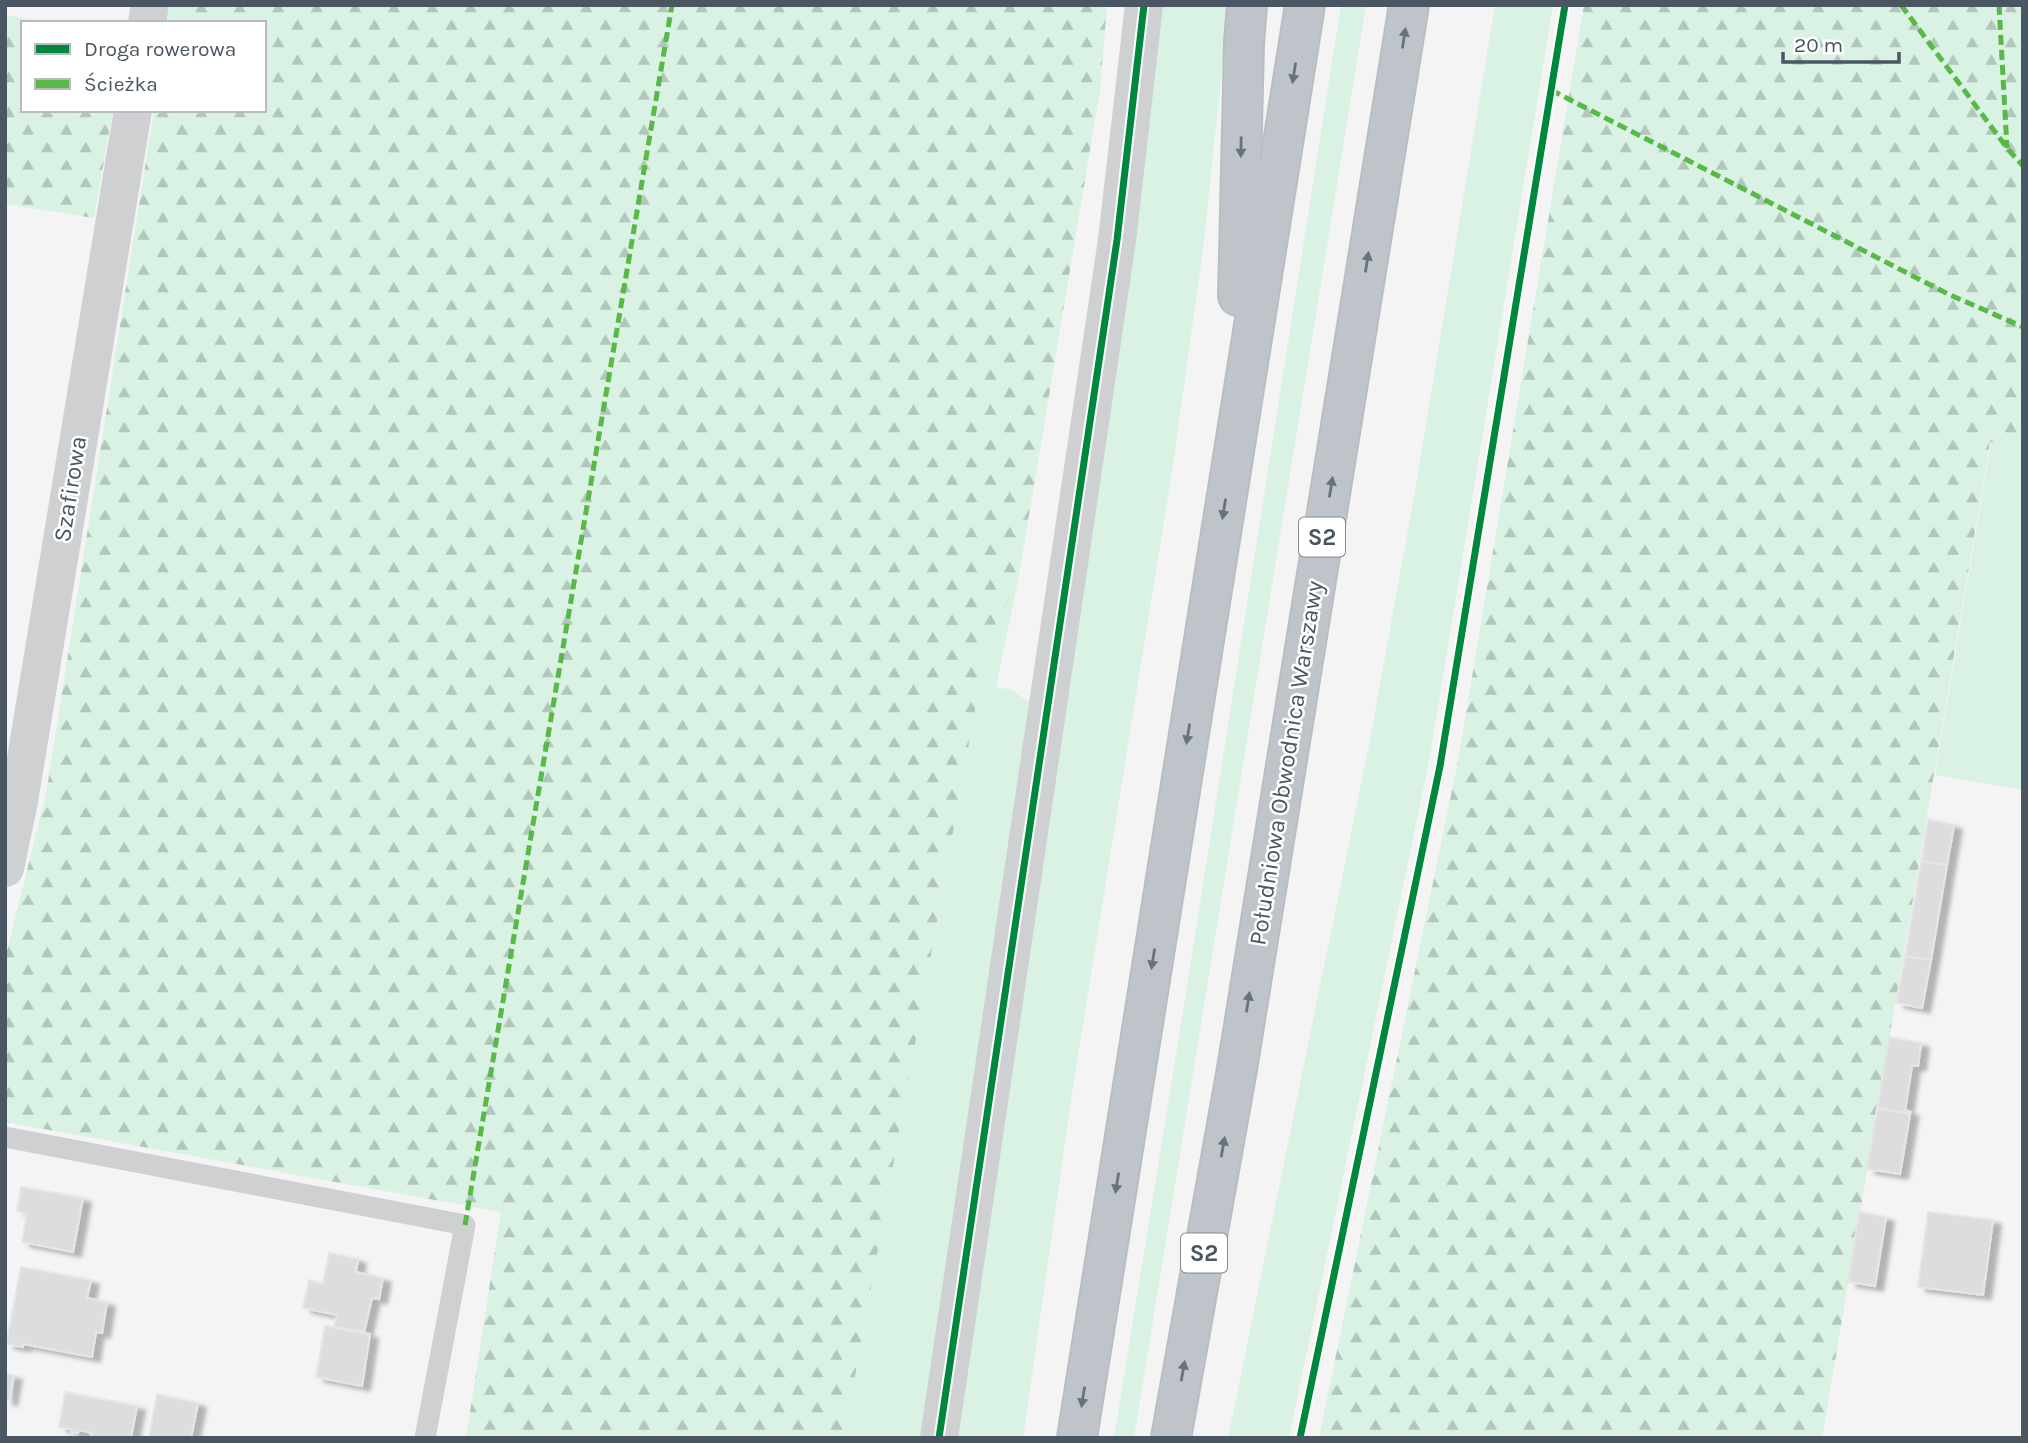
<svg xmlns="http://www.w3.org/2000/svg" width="2028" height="1443" font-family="Karla,sans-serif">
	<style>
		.grass { fill: #d9f2e3 }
		.forest { fill: url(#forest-firs) }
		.building { fill: #ddddde; stroke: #e5e6e7; stroke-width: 2; filter: url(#shadow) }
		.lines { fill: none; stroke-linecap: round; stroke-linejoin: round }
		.motorway-casing { stroke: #b9bec3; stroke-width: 42 }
		.service { stroke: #ced0d2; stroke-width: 21 }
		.minor { stroke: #ced0d2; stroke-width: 38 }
		.motorway { stroke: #bec4c9; stroke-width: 38 }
		.quiet { stroke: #58b947; stroke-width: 5; stroke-dasharray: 10 5; stroke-linecap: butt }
		.cycleway-casing { stroke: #fff; stroke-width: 11 }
		.cycleway { stroke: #00873e; stroke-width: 7 }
		.oneway { fill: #67727b }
		.labels { text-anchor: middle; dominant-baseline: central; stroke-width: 5; stroke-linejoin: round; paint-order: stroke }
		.shield { fill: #fff; stroke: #808990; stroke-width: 2 }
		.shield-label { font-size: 23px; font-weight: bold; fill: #4a5661 }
		.street-label { font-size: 24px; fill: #4a5661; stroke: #fff }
	</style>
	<defs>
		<pattern id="forest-firs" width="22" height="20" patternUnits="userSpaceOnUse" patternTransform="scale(1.75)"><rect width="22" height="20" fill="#d9f2e3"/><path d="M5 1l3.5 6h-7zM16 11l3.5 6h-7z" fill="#b2c7bb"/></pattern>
		<filter id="shadow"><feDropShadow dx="8" dy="4.5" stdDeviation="2" flood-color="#0004"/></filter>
	</defs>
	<rect width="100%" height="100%" fill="#f4f4f4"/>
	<!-- grass -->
	<g class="grass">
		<polygon points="1158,5 1229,5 1203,249 1173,465 1072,1093 1023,1438 957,1438"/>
		<polygon points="1341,5 1366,5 1134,1438 1114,1438 1186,993"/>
		<polygon points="1495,5 1553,5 1430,756 1289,1438 1228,1438 1369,745 1415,491"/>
		<polygon points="1991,442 2023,448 2023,790 1935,775"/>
		<polygon points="1018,581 996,687 1012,690 1030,703 920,1438 844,1438 988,638"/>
	</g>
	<!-- forest -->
	<g class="forest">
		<polygon points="170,5 1107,5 1100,90 1018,581 988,638 844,1438 466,1438 501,1212 5,1122 5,959 46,794 154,110 264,110 264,23 167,23"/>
		<polygon points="1584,5 2023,5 2023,448 1990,442 1822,1438 1319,1438 1458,761"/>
		<polygon points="5,15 55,23 23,23 23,110 113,110 94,218 5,204"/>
	</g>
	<!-- building -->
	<g class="building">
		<polygon points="1928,819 1954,825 1947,865 1921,861"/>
		<polygon points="1921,861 1947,865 1931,960 1905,956"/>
		<polygon points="1905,956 1931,960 1922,1008 1896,1003"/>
		<polygon points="1889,1037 1921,1043 1918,1066 1912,1066 1905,1110 1911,1112 1910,1114 1877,1108"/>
		<polygon points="1877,1108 1910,1114 1900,1174 1867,1169"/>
		<polygon points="21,1187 83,1198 73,1252 22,1242 27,1213 17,1211"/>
		<polygon points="1859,1212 1886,1217 1875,1286 1848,1282"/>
		<polygon points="1928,1212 1993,1220 1983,1295 1918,1287"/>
		<polygon points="329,1253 358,1259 356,1272 383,1278 379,1299 372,1298 364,1332 334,1327 337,1315 303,1308 309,1280 323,1284"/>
		<polygon points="21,1267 91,1280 87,1298 107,1302 102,1333 96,1332 92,1357 23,1344 23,1347 6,1344"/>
		<polygon points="325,1326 370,1334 362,1386 316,1377"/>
		<polygon points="5,1374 14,1375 9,1401 5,1400"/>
		<polygon points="65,1392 137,1406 131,1438 91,1438 92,1433 79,1430 78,1433 71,1432 71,1429 59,1427"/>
		<polygon points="157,1394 198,1403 191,1438 149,1438"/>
	</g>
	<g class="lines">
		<!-- motorway casing -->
		<g class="motorway-casing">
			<g id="motorway">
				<polyline points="1238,296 1244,43 1247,5"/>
				<polyline points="1077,1438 1305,5"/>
				<polyline points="1171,1438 1237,1069 1409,5"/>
			</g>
		</g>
		<!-- service -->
		<polyline class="service" points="5,1137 465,1225 425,1438"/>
		<!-- minor -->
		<g class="minor">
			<polyline points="147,23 150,5"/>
			<polyline points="5,868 19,801 133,110"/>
			<polyline points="939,1438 1117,240 1144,5"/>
		</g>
		<!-- motorway -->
		<use href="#motorway" class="motorway"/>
		<!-- quiet -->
		<g class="quiet">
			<polyline points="1901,5 2007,148 2023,166"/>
			<polyline points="1999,5 2007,148"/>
			<polyline points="1551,90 1948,294 2023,327"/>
			<polyline points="465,1225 672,5"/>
		</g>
		<!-- cycleway casing -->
		<g class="cycleway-casing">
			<g id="cycleway">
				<polyline points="939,1438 1117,240 1144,5"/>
				<polyline points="1300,1438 1440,766 1565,5"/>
			</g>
		</g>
		<!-- cycleway -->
		<use href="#cycleway" class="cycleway"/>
	</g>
	<!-- one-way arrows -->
	<defs><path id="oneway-solid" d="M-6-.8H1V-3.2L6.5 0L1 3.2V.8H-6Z" transform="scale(1.75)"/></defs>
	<g class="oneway">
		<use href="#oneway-solid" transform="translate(1404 38) rotate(-81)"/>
		<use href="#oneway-solid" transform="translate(1294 73) rotate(99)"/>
		<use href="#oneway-solid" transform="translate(1241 147) rotate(91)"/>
		<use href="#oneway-solid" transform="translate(1367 262) rotate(-81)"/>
		<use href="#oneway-solid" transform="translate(1331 487) rotate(-81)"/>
		<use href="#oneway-solid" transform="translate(1224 509) rotate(99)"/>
		<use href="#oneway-solid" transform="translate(1188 734) rotate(99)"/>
		<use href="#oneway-solid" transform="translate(1153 959) rotate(99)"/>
		<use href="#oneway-solid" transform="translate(1248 1002) rotate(-81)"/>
		<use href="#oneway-solid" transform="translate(1223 1147) rotate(-80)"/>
		<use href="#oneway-solid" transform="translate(1117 1183) rotate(99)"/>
		<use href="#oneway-solid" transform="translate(1183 1371) rotate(-80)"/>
		<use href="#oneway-solid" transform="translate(1083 1397) rotate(99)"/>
	</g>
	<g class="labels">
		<!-- shield labels -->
		<g class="shield">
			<rect x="1299" y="517.5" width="46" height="39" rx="5"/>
			<rect x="1181" y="1233.5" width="46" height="39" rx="5"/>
		</g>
		<g class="shield-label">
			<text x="1322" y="537">S2</text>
			<text x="1204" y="1253">S2</text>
		</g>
		<!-- street labels -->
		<g class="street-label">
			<text transform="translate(70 489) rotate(-81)">Szafirowa</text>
			<text transform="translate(1286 763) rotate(-81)">Południowa Obwodnica Warszawy</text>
		</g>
	</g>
	<!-- border -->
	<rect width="2028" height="1443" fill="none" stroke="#4a5661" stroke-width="14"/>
	<!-- legend -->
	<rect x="21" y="21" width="245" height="91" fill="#ffffff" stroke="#b7bbc0" stroke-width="2"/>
	<rect x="35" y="44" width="35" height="10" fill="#00873e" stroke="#b7bbc0" stroke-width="2"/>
	<text x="84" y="56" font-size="21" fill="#4a5661">Droga rowerowa</text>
	<rect x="35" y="79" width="35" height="10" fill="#58b947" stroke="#b7bbc0" stroke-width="2"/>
	<text x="84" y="91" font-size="21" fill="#4a5661">Ścieżka</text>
	<!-- scale -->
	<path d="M1783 52v10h116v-10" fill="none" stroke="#4a5661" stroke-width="3.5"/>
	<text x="1794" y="52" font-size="21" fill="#4a5661" stroke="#ffffff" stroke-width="5" paint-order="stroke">20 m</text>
</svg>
